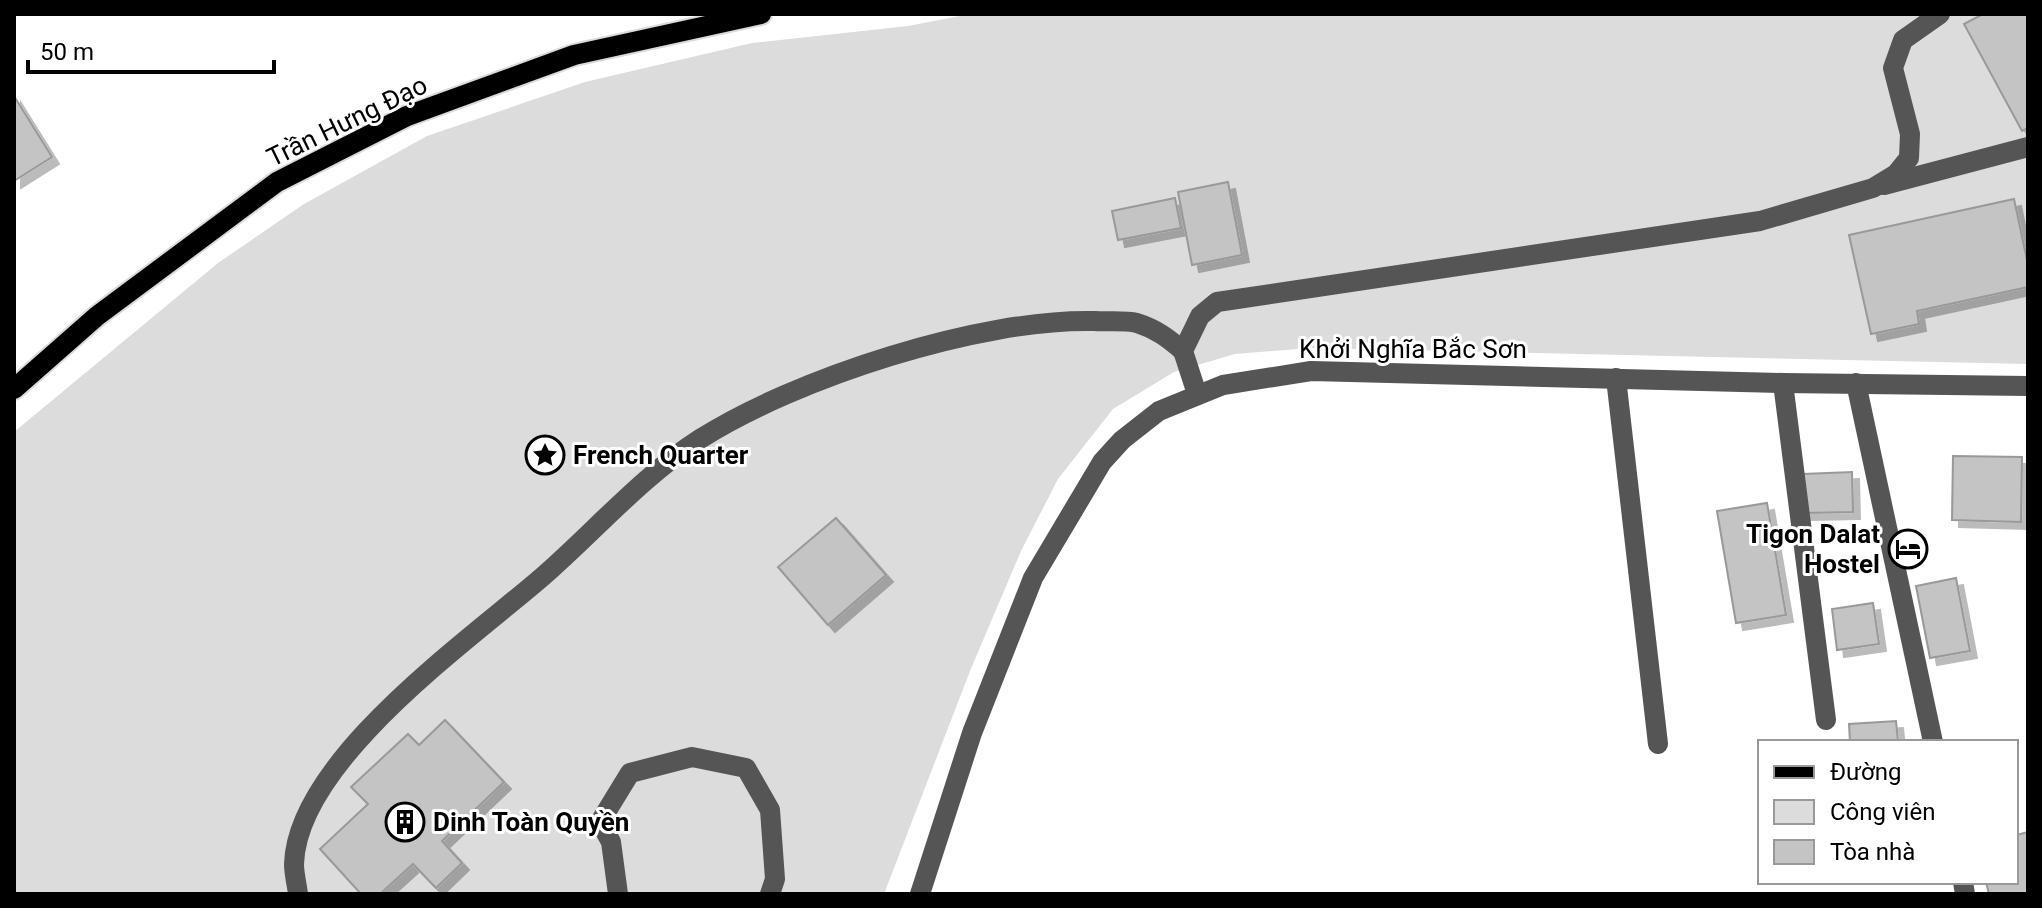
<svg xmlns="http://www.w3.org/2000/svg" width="2042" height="908" font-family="Roboto,sans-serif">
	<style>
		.green { fill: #dcdcdc }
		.building { fill: #c4c4c4; stroke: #999; stroke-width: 2; filter: url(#shadow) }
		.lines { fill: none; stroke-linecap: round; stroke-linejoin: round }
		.major-casing { stroke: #dbdbdb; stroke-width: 24 }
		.minor { stroke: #555; stroke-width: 20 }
		.major { stroke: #000; stroke-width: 20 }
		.labels { text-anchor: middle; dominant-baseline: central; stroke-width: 6; stroke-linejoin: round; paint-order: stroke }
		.street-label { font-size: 26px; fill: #000; stroke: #fff }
		.poi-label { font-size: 26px; font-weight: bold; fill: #000; stroke: #fff; text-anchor: start }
	</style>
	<defs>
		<filter id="shadow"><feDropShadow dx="7" dy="7" stdDeviation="0" flood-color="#0004"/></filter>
	</defs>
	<rect width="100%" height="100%" fill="#fff"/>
	<!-- green -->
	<polygon class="green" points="970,14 2028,14 2028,364 1311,348 1235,354 1174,372 1113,409 1058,479 1021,551 970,671 884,894 14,894 14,432 218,263 304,204 427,136 585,82 752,43 908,26"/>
	<!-- building -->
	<g class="building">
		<polygon points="1983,14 2028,14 2028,128 2022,131 1964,24"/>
		<polygon points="14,96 52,157 14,181"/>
		<polygon points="1228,182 1242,255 1192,265 1178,192"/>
		<polygon points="1175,198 1181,228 1118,240 1112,211"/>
		<polygon points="2014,199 2028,265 2028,287 1917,311 1919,324 1871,334 1849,235"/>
		<polygon points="1953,456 2022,457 2021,522 1952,520"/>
		<polygon points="1852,472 1853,512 1804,513 1803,474"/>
		<polygon points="1767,503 1786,615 1736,623 1717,511"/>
		<polygon points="836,518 886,575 828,625 778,567"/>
		<polygon points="1956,578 1970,651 1930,658 1916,586"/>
		<polygon points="1873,603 1879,644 1837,650 1832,609"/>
		<polygon points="445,720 504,782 442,841 462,863 436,888 413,864 380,894 361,894 320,849 368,804 351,787 408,734 419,745"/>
		<polygon points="1896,721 1898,742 1850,742 1849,724"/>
		<polygon points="2028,832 2028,894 1989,894 1986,882 2016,882 2016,835"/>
	</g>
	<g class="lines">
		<!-- major casing -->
		<g class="major-casing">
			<polyline id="major" points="14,389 97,316 277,182 407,116 574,55 761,14"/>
		</g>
		<!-- minor -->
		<g class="minor">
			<polyline points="1884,185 2028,147"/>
			<polyline points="1616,378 1658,744"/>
			<polyline points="1783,383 1826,720"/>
			<polyline points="1856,383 1933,742"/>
			<polyline points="1197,394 1183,351 1200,316 1217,302 1760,221 1873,188 1896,174 1909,158 1910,134 1893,68 1903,40 1940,14"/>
			<polyline points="1963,882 1965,894"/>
			<path d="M298,894C297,885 294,874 294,864C297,761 468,641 541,578C594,532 641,477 700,439C796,378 981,318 1095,321C1108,322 1124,320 1137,323C1156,329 1168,338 1183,351"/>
			<polyline points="618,894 611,842 600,822 630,773 692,757 746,768 770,810 775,879 770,894"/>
			<polyline points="920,894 972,733 1033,578 1102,462 1122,440 1159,411 1223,385 1311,371 1783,383 2028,386"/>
		</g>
		<!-- major -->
		<use href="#major" class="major"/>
	</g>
	<!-- icons -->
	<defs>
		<g id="sight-ring" transform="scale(2)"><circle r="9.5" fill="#fff" stroke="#000" stroke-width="1.5"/><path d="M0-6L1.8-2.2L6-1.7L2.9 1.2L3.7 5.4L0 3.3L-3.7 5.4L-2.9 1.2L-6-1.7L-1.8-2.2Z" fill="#000"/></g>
		<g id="hotel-ring" transform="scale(2)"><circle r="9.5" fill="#fff" stroke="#000" stroke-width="1.5"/><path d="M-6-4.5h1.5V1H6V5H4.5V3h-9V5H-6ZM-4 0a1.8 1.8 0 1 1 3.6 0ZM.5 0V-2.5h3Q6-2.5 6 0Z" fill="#000"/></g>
		<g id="building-ring" transform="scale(2)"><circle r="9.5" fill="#fff" stroke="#000" stroke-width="1.5"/><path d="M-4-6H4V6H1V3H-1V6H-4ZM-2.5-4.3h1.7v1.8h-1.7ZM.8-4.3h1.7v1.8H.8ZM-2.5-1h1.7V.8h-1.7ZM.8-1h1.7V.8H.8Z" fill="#000"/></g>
	</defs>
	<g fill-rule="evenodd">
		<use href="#sight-ring" x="545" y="455"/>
		<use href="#hotel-ring" x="1908" y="549"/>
		<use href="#building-ring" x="405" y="822"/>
	</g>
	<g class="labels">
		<!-- street labels -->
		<g class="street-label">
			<text transform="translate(347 121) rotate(-26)">Trần Hưng Đạo</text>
			<text x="1413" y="349">Khởi Nghĩa Bắc Sơn</text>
		</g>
		<!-- poi labels -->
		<g class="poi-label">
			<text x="573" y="455">French Quarter</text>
			<text x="1880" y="534" text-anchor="end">Tigon Dalat<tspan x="1880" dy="30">Hostel</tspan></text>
			<text x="433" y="822">Dinh Toàn Quyền</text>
		</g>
	</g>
	<!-- border -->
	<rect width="2042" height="908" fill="none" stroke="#000000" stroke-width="32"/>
	<!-- legend -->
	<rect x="1758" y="740" width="260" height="144" fill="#ffffff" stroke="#999999" stroke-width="2"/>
	<rect x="1774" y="766" width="40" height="12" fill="#000000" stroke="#999999" stroke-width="2"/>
	<text x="1830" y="780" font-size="24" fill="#000000">Đường</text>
	<rect x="1774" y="800" width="40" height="24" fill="#dcdcdc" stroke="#999999" stroke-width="2"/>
	<text x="1830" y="820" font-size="24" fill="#000000">Công viên</text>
	<rect x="1774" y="840" width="40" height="24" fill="#c4c4c4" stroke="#999999" stroke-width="2"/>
	<text x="1830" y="860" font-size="24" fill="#000000">Tòa nhà</text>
	<!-- scale -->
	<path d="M28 60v12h246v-12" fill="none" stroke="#000000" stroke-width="4"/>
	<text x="40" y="60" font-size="24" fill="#000000" stroke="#ffffff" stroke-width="6" paint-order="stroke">50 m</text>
</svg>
